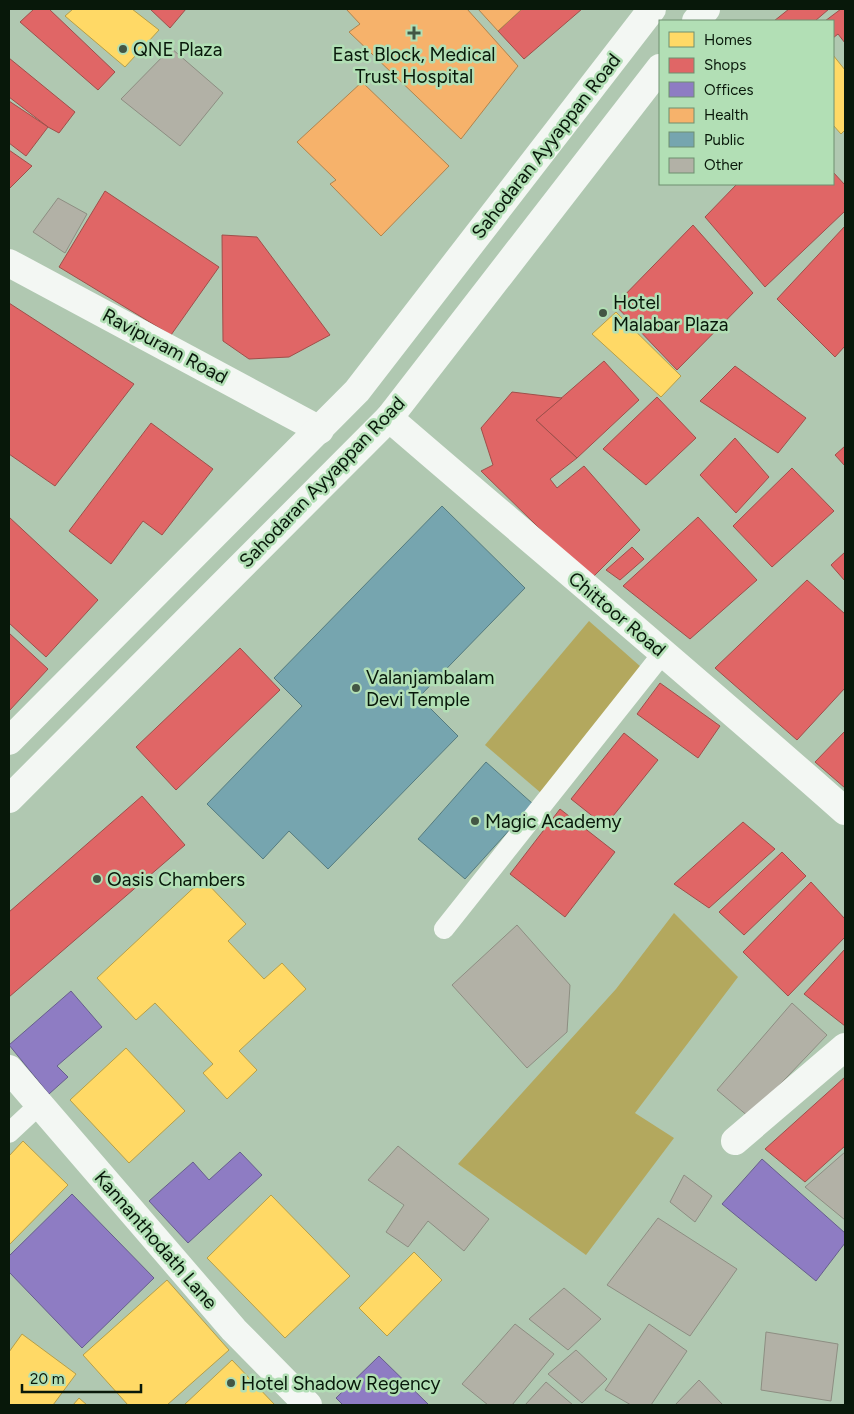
<svg xmlns="http://www.w3.org/2000/svg" width="854" height="1414" font-family="Figtree,sans-serif">
	<style>
		.green { fill: #b3a85e }
		.homes { fill: #ffd966; stroke: #b59f4a }
		.shops { fill: #e06666; stroke: #9f4f4a }
		.offices { fill: #8e7cc3; stroke: #665e8c }
		.health { fill: #f6b26b; stroke: #af844e }
		.public { fill: #76a5af; stroke: #557b7e }
		.building { fill: #b2b1a6; stroke: #8d8e82 }
		.lines { fill: none; stroke-linecap: round; stroke-linejoin: round }
		.service { stroke: #f3f7f3; stroke-width: 20 }
		.minor { stroke: #f3f7f3; stroke-width: 28 }
		.secondary { stroke: #f3f7f3; stroke-width: 28 }
		.primary { stroke: #f3f7f3; stroke-width: 28 }
		.poi-dot { fill: #435644; stroke: #b2dfb5; stroke-width: 2 }
		.labels { text-anchor: middle; dominant-baseline: central; stroke-width: 5; stroke-linejoin: round; paint-order: stroke }
		.poi-label { font-size: 19px; fill: #08180a; stroke: #b2dfb5; text-anchor: start }
		.street-label { font-size: 19px; fill: #08180a; stroke: #b2dfb5 }
	</style>
	<rect width="100%" height="100%" fill="#b0c8b1"/>
	<!-- green -->
	<g class="green">
		<polygon points="589,621 641,667 541,793 485,745"/>
		<polygon points="674,913 738,977 635,1113 674,1138 586,1255 458,1164 616,989"/>
	</g>
	<!-- homes -->
	<g class="homes">
		<polygon points="73,9 132,9 159,30 125,67 65,16"/>
		<polygon points="833,55 845,70 845,130 841,134 833,125"/>
		<polygon points="616,312 681,376 661,397 592,334"/>
		<polygon points="203,879 246,924 228,941 264,979 282,963 306,989 239,1051 257,1070 227,1099 203,1073 213,1064 155,1003 136,1020 97,978"/>
		<polygon points="126,1048 185,1111 129,1163 70,1100"/>
		<polygon points="23,1141 68,1185 9,1245 9,1156"/>
		<polygon points="271,1195 350,1276 285,1338 207,1258"/>
		<polygon points="414,1252 442,1280 387,1336 359,1308"/>
		<polygon points="167,1280 229,1350 167,1405 128,1405 83,1355"/>
		<polygon points="22,1334 76,1374 53,1405 9,1405 9,1352"/>
		<polygon points="232,1360 275,1405 184,1405"/>
		<polygon points="79,1398 87,1405 73,1405"/>
	</g>
	<!-- shops -->
	<g class="shops">
		<polygon points="34,9 49,9 115,72 98,90 20,22"/>
		<polygon points="150,9 186,9 170,28"/>
		<polygon points="522,9 582,9 524,59 498,31"/>
		<polygon points="789,9 829,9 815,21 774,21"/>
		<polygon points="841,9 845,9 845,43 838,34 833,38 833,21 825,21"/>
		<polygon points="9,58 75,112 59,133 48,127 9,97"/>
		<polygon points="9,101 48,127 26,156 9,143"/>
		<polygon points="9,150 32,166 9,189"/>
		<polygon points="833,172 845,185 845,211 765,287 705,217 737,184 833,184"/>
		<polygon points="105,191 219,267 171,335 59,267"/>
		<polygon points="693,225 753,293 677,370 615,305"/>
		<polygon points="845,226 845,346 835,357 777,299"/>
		<polygon points="222,235 257,237 330,335 289,357 249,359 223,341"/>
		<polygon points="9,303 134,384 55,486 9,454"/>
		<polygon points="604,361 639,400 577,458 536,420"/>
		<polygon points="735,366 806,418 778,453 700,401"/>
		<polygon points="512,392 562,398 536,420 577,458 550,479 557,488 584,466 640,530 591,579 481,471 493,465 481,428"/>
		<polygon points="657,397 696,438 646,485 603,449"/>
		<polygon points="151,423 213,469 162,535 143,521 111,564 69,531"/>
		<polygon points="735,438 769,477 736,513 700,475"/>
		<polygon points="845,446 845,466 835,455"/>
		<polygon points="792,468 834,511 772,567 733,526"/>
		<polygon points="9,517 98,600 46,657 9,623"/>
		<polygon points="698,517 757,580 690,639 623,586"/>
		<polygon points="632,547 644,559 620,580 606,570"/>
		<polygon points="845,552 845,581 831,565"/>
		<polygon points="807,580 845,614 845,688 797,740 715,668"/>
		<polygon points="9,633 48,669 9,711"/>
		<polygon points="240,648 280,690 176,790 136,747"/>
		<polygon points="660,683 720,726 698,758 637,714"/>
		<polygon points="845,731 845,788 815,762"/>
		<polygon points="624,733 658,760 605,826 571,799"/>
		<polygon points="142,796 185,845 9,997 9,912"/>
		<polygon points="560,809 615,852 565,917 510,874"/>
		<polygon points="743,822 775,849 709,908 674,884"/>
		<polygon points="782,852 806,876 744,935 719,912"/>
		<polygon points="811,882 845,919 845,937 788,996 743,952"/>
		<polygon points="845,949 845,1026 804,994"/>
		<polygon points="845,1077 845,1146 805,1182 765,1149"/>
	</g>
	<!-- offices -->
	<g class="offices">
		<polygon points="71,991 102,1027 57,1066 68,1077 49,1094 9,1045"/>
		<polygon points="240,1152 262,1175 188,1243 149,1201 193,1162 209,1180"/>
		<polygon points="762,1159 845,1233 845,1243 816,1281 722,1204"/>
		<polygon points="72,1194 154,1278 82,1348 9,1272 9,1256"/>
		<polygon points="379,1356 429,1405 343,1405 336,1398"/>
	</g>
	<!-- health -->
	<g class="health">
		<polygon points="346,9 467,9 518,66 461,139 349,32 360,24"/>
		<polygon points="478,9 522,9 498,31"/>
		<polygon points="362,82 449,166 381,236 330,184 336,180 297,142"/>
	</g>
	<!-- public -->
	<g class="public">
		<polygon points="442,506 525,588 419,697 458,736 328,869 289,831 263,859 207,804 302,706 274,678"/>
		<polygon points="486,762 533,804 465,879 418,839"/>
	</g>
	<!-- building -->
	<g class="building">
		<polygon points="171,48 223,93 180,146 121,99"/>
		<polygon points="58,198 87,214 65,253 33,232"/>
		<polygon points="517,925 570,985 567,1032 527,1068 452,985"/>
		<polygon points="792,1003 827,1035 749,1117 717,1090"/>
		<polygon points="398,1146 489,1219 464,1251 428,1221 408,1247 386,1232 404,1205 368,1180"/>
		<polygon points="845,1152 845,1220 805,1187"/>
		<polygon points="684,1175 712,1196 695,1222 670,1202"/>
		<polygon points="658,1218 737,1269 690,1336 607,1285"/>
		<polygon points="564,1288 601,1319 568,1350 529,1319"/>
		<polygon points="515,1324 554,1354 512,1405 488,1405 462,1384"/>
		<polygon points="649,1324 687,1351 651,1405 631,1405 605,1390"/>
		<polygon points="766,1332 838,1344 831,1401 761,1390"/>
		<polygon points="576,1350 607,1379 582,1403 548,1374"/>
		<polygon points="699,1380 723,1405 675,1405"/>
		<polygon points="546,1382 573,1405 525,1405"/>
	</g>
	<g class="lines">
		<!-- service -->
		<g class="service">
			<polyline points="444,929 663,653"/>
			<polyline points="9,1133 40,1104"/>
		</g>
		<!-- minor -->
		<g class="minor">
			<polyline points="9,1069 234,1330 308,1405"/>
			<polyline points="735,1141 845,1047"/>
		</g>
		<!-- secondary -->
		<g class="secondary">
			<polyline points="9,263 320,430"/>
			<path d="M389,418C541,549 695,678 845,811"/>
		</g>
		<!-- primary -->
		<g class="primary">
			<polyline points="696,21 706,9"/>
			<polyline points="9,741 357,391 652,9"/>
			<polyline points="9,799 389,418 660,68"/>
		</g>
	</g>
	<!-- markers -->
	<g class="poi-dot">
		<path d="M411.5 25.5h5v5h5v5h-5v5h-5v-5h-5v-5h5z"/>
		<circle cx="123" cy="49" r="5"/>
		<circle cx="603" cy="313" r="5"/>
		<circle cx="356" cy="688" r="5"/>
		<circle cx="475" cy="821" r="5"/>
		<circle cx="97" cy="879" r="5"/>
		<circle cx="231" cy="1383" r="5"/>
	</g>
	<g class="labels">
		<!-- poi labels -->
		<g class="poi-label">
			<text x="133" y="49">QNE Plaza</text>
			<text x="414" y="54" text-anchor="middle">East Block, Medical<tspan x="414" dy="22">Trust Hospital</tspan></text>
			<text x="613" y="302">Hotel<tspan x="613" dy="22">Malabar Plaza</tspan></text>
			<text x="366" y="677">Valanjambalam<tspan x="366" dy="22">Devi Temple</tspan></text>
			<text x="485" y="821">Magic Academy</text>
			<text x="107" y="879">Oasis Chambers</text>
			<text x="241" y="1383">Hotel Shadow Regency</text>
		</g>
		<!-- street labels -->
		<g class="street-label">
			<text transform="translate(546 146) rotate(-52)">Sahodaran Ayyappan Road</text>
			<text transform="translate(165 346) rotate(28)">Ravipuram Road</text>
			<text transform="translate(322 482) rotate(-46)">Sahodaran Ayyappan Road</text>
			<text transform="translate(617 614) rotate(40)">Chittoor Road</text>
			<text transform="translate(156 1240) rotate(49)">Kannanthodath Lane</text>
		</g>
	</g>
	<!-- border -->
	<rect width="854" height="1414" fill="none" stroke="#08180a" stroke-width="20"/>
	<!-- legend -->
	<rect x="659" y="20" width="175" height="165" fill="#b2dfb5" stroke="#6e8f71"/>
	<rect x="669" y="32" width="25" height="15" fill="#ffd966" stroke="#6e8f71"/>
	<text x="704" y="45" font-size="15" fill="#08180a">Homes</text>
	<rect x="669" y="58" width="25" height="15" fill="#e06666" stroke="#6e8f71"/>
	<text x="704" y="70" font-size="15" fill="#08180a">Shops</text>
	<rect x="669" y="82" width="25" height="15" fill="#8e7cc3" stroke="#6e8f71"/>
	<text x="704" y="95" font-size="15" fill="#08180a">Offices</text>
	<rect x="669" y="108" width="25" height="15" fill="#f6b26b" stroke="#6e8f71"/>
	<text x="704" y="120" font-size="15" fill="#08180a">Health</text>
	<rect x="669" y="132" width="25" height="15" fill="#76a5af" stroke="#6e8f71"/>
	<text x="704" y="145" font-size="15" fill="#08180a">Public</text>
	<rect x="669" y="158" width="25" height="15" fill="#b2b1a6" stroke="#6e8f71"/>
	<text x="704" y="170" font-size="15" fill="#08180a">Other</text>
	<!-- scale -->
	<path d="M22 1384v8h119v-8" fill="none" stroke="#08180a" stroke-width="2.5"/>
	<text x="30" y="1384" font-size="15" fill="#08180a" stroke="#b2dfb5" stroke-width="4" paint-order="stroke">20 m</text>
</svg>
